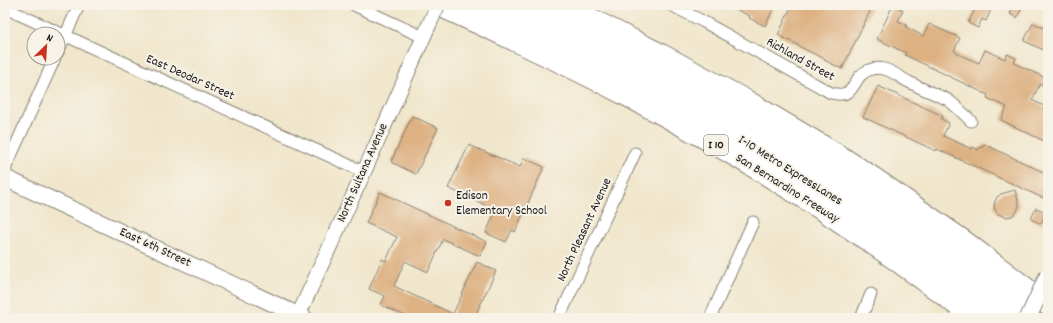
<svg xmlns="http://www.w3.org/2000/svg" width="1053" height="323" font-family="Dekko,sans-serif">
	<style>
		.building { fill: #ddb182 }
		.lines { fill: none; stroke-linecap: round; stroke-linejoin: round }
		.minor-casing { stroke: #868174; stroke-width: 13 }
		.tertiary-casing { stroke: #868174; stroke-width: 16 }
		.secondary-casing { stroke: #868174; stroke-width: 18 }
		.motorway-casing { stroke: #868174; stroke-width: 23 }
		.minor { stroke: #fff; stroke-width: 11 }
		.tertiary { stroke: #fff; stroke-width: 14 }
		.secondary { stroke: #fff; stroke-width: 16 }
		.motorway { stroke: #fff; stroke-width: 21 }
		.tertiary-bridge-casing { stroke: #868174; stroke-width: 16; stroke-linecap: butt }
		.secondary-bridge-casing { stroke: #868174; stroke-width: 18; stroke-linecap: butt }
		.tertiary-bridge { stroke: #fff; stroke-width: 14 }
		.secondary-bridge { stroke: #fff; stroke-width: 16 }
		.poi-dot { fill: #c8321e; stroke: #f7f3e8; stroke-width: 1.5 }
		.labels { text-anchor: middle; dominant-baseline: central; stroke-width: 4; stroke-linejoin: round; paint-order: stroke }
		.shield { fill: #f7f3e8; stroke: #5e5c59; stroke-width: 1 }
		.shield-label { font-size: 12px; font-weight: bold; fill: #1c1c1c }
		.street-label { font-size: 13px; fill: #1c1c1c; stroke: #f7f3e8 }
		.poi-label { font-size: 13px; fill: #1c1c1c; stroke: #f7f3e8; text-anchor: start }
	</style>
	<rect width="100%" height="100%" fill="#f7f3e8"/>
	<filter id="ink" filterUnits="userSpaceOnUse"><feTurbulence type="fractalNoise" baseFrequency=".025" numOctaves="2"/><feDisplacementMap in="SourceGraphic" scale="8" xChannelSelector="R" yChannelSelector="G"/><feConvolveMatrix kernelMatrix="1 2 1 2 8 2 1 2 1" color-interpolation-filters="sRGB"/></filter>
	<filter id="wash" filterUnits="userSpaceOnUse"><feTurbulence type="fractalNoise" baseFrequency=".012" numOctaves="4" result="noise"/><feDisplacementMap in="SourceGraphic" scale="16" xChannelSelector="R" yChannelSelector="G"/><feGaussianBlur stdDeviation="0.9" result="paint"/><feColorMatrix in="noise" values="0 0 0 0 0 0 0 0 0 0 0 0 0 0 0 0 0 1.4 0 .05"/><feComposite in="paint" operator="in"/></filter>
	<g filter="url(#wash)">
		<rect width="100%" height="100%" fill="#f0e6cb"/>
		<g id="blocks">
			<!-- building -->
			<g class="building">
				<polygon points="726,5 775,5 765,26 749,18 750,16"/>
				<polygon points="792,5 873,5 842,69 824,60 825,59 798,46 798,45 778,35"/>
				<polygon points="893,5 903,10 898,21 907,25 906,27 923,36 929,24 960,38 954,51 962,56 979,63 985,50 1005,59 1007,54 1016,58 1014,63 1048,79 1048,88 1040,84 1032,100 1048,108 1048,143 1001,120 1007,107 987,98 988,95 905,55 906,53 877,39"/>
				<polygon points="977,5 993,5 986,21 982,19 978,28 968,23"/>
				<polygon points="1014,5 1023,5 1017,18 1010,14"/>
				<polygon points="1033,23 1048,30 1048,52 1024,41"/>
				<polygon points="878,86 943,116 941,119 949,123 943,136 972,149 973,147 978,150 980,147 982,148 984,144 1043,172 1043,173 1048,176 1048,188 1043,198 937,149 936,151 863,117"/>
				<polygon points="412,116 438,128 416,174 391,162"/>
				<polygon points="469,145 520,167 524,158 544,167 515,232 512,230 506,242 486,233 496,210 448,188"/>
				<polygon points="1015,190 1019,204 1018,209 1016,213 1012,216 1007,217 1003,216 998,214 995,210 994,206 995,201 997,197 1001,194"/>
				<polygon points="380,192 487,242 480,256 443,239 428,272 405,261 394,286 453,314 477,262 496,271 474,318 410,318 381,305 385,296 369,289 382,259 386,261 397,237 366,223"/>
				<polygon points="1036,208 1046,212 1041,224 1031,219"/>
			</g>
		</g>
	</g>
	<g filter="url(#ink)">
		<use href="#blocks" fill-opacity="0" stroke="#868174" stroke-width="1"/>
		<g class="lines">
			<!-- minor casing -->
			<g class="minor-casing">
				<g id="minor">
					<polyline points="354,5 423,37"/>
					<path d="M671,5L704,22L831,93C858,100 850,77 869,70C874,68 879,68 884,69C893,71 900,78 909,82C918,87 928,91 937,95C941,97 945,98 948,100C956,106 964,114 971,121"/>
					<polyline points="5,8 364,172"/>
					<polyline points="58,52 79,5"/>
					<polyline points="5,169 55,58"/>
					<polyline points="559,318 635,153"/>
					<polyline points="710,318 753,222"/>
					<polyline points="861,318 871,294"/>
				</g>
			</g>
			<!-- tertiary casing -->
			<g class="tertiary-casing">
				<polyline id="tertiary" points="297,318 364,172 428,27"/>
			</g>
			<!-- secondary casing -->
			<g class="secondary-casing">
				<polyline id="secondary" points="5,178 304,318"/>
			</g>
			<!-- motorway casing -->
			<g class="motorway-casing">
				<g id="motorway">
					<path d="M438,5C500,33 563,62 624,94C747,158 865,233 974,318"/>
					<path d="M478,5C525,27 572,47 617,71C751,141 884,222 1001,318"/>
					<path d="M521,5C578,32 636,59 691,90C811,155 926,231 1031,318"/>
					<polyline points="562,5 591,19 662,55 745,100 841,157 875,179 965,242 1048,305"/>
				</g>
			</g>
			<!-- minor -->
			<use href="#minor" class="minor"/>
			<!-- tertiary -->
			<use href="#tertiary" class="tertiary"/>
			<!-- secondary -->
			<use href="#secondary" class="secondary"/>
			<!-- motorway -->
			<use href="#motorway" class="motorway"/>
			<!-- tertiary-bridge casing -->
			<g class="tertiary-bridge-casing">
				<polyline id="tertiary-bridge" points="428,27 438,5"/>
			</g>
			<!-- secondary-bridge casing -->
			<g class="secondary-bridge-casing">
				<polyline id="secondary-bridge" points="1028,318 1048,275"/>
			</g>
			<!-- tertiary-bridge -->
			<use href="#tertiary-bridge" class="tertiary-bridge"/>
			<!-- secondary-bridge -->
			<use href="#secondary-bridge" class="secondary-bridge"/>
		</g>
	</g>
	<!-- markers -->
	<circle class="poi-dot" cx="448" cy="203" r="4"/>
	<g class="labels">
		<!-- shield labels -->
		<rect class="shield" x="704" y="135" width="24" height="20" rx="3"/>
		<g class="shield-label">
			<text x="716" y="145">I 10</text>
		</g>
		<!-- street labels -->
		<g class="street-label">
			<text transform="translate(800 60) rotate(29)">Richland Street</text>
			<text transform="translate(190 78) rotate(24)">East Deodar Street</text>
			<text transform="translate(790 171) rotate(32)">I-10 Metro ExpressLanes</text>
			<text transform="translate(363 173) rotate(-66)">North Sultana Avenue</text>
			<text transform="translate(787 189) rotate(32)">San Bernardino Freeway</text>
			<text transform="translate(585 230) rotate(-65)">North Pleasant Avenue</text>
			<text transform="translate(155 248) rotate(25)">East 6th Street</text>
		</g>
		<!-- poi labels -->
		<g class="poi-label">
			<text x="456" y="196">Edison<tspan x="456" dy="15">Elementary School</tspan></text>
		</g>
	</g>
	<!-- margin -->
	<rect width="1053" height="323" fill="none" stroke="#f7f3e8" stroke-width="20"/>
	<!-- north arrow -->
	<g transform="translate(46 46) rotate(25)"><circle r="19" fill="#f7f3e8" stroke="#9f9d96"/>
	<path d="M0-3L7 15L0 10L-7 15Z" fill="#c8321e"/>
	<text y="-6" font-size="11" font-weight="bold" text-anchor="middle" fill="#1c1c1c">N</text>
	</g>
</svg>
